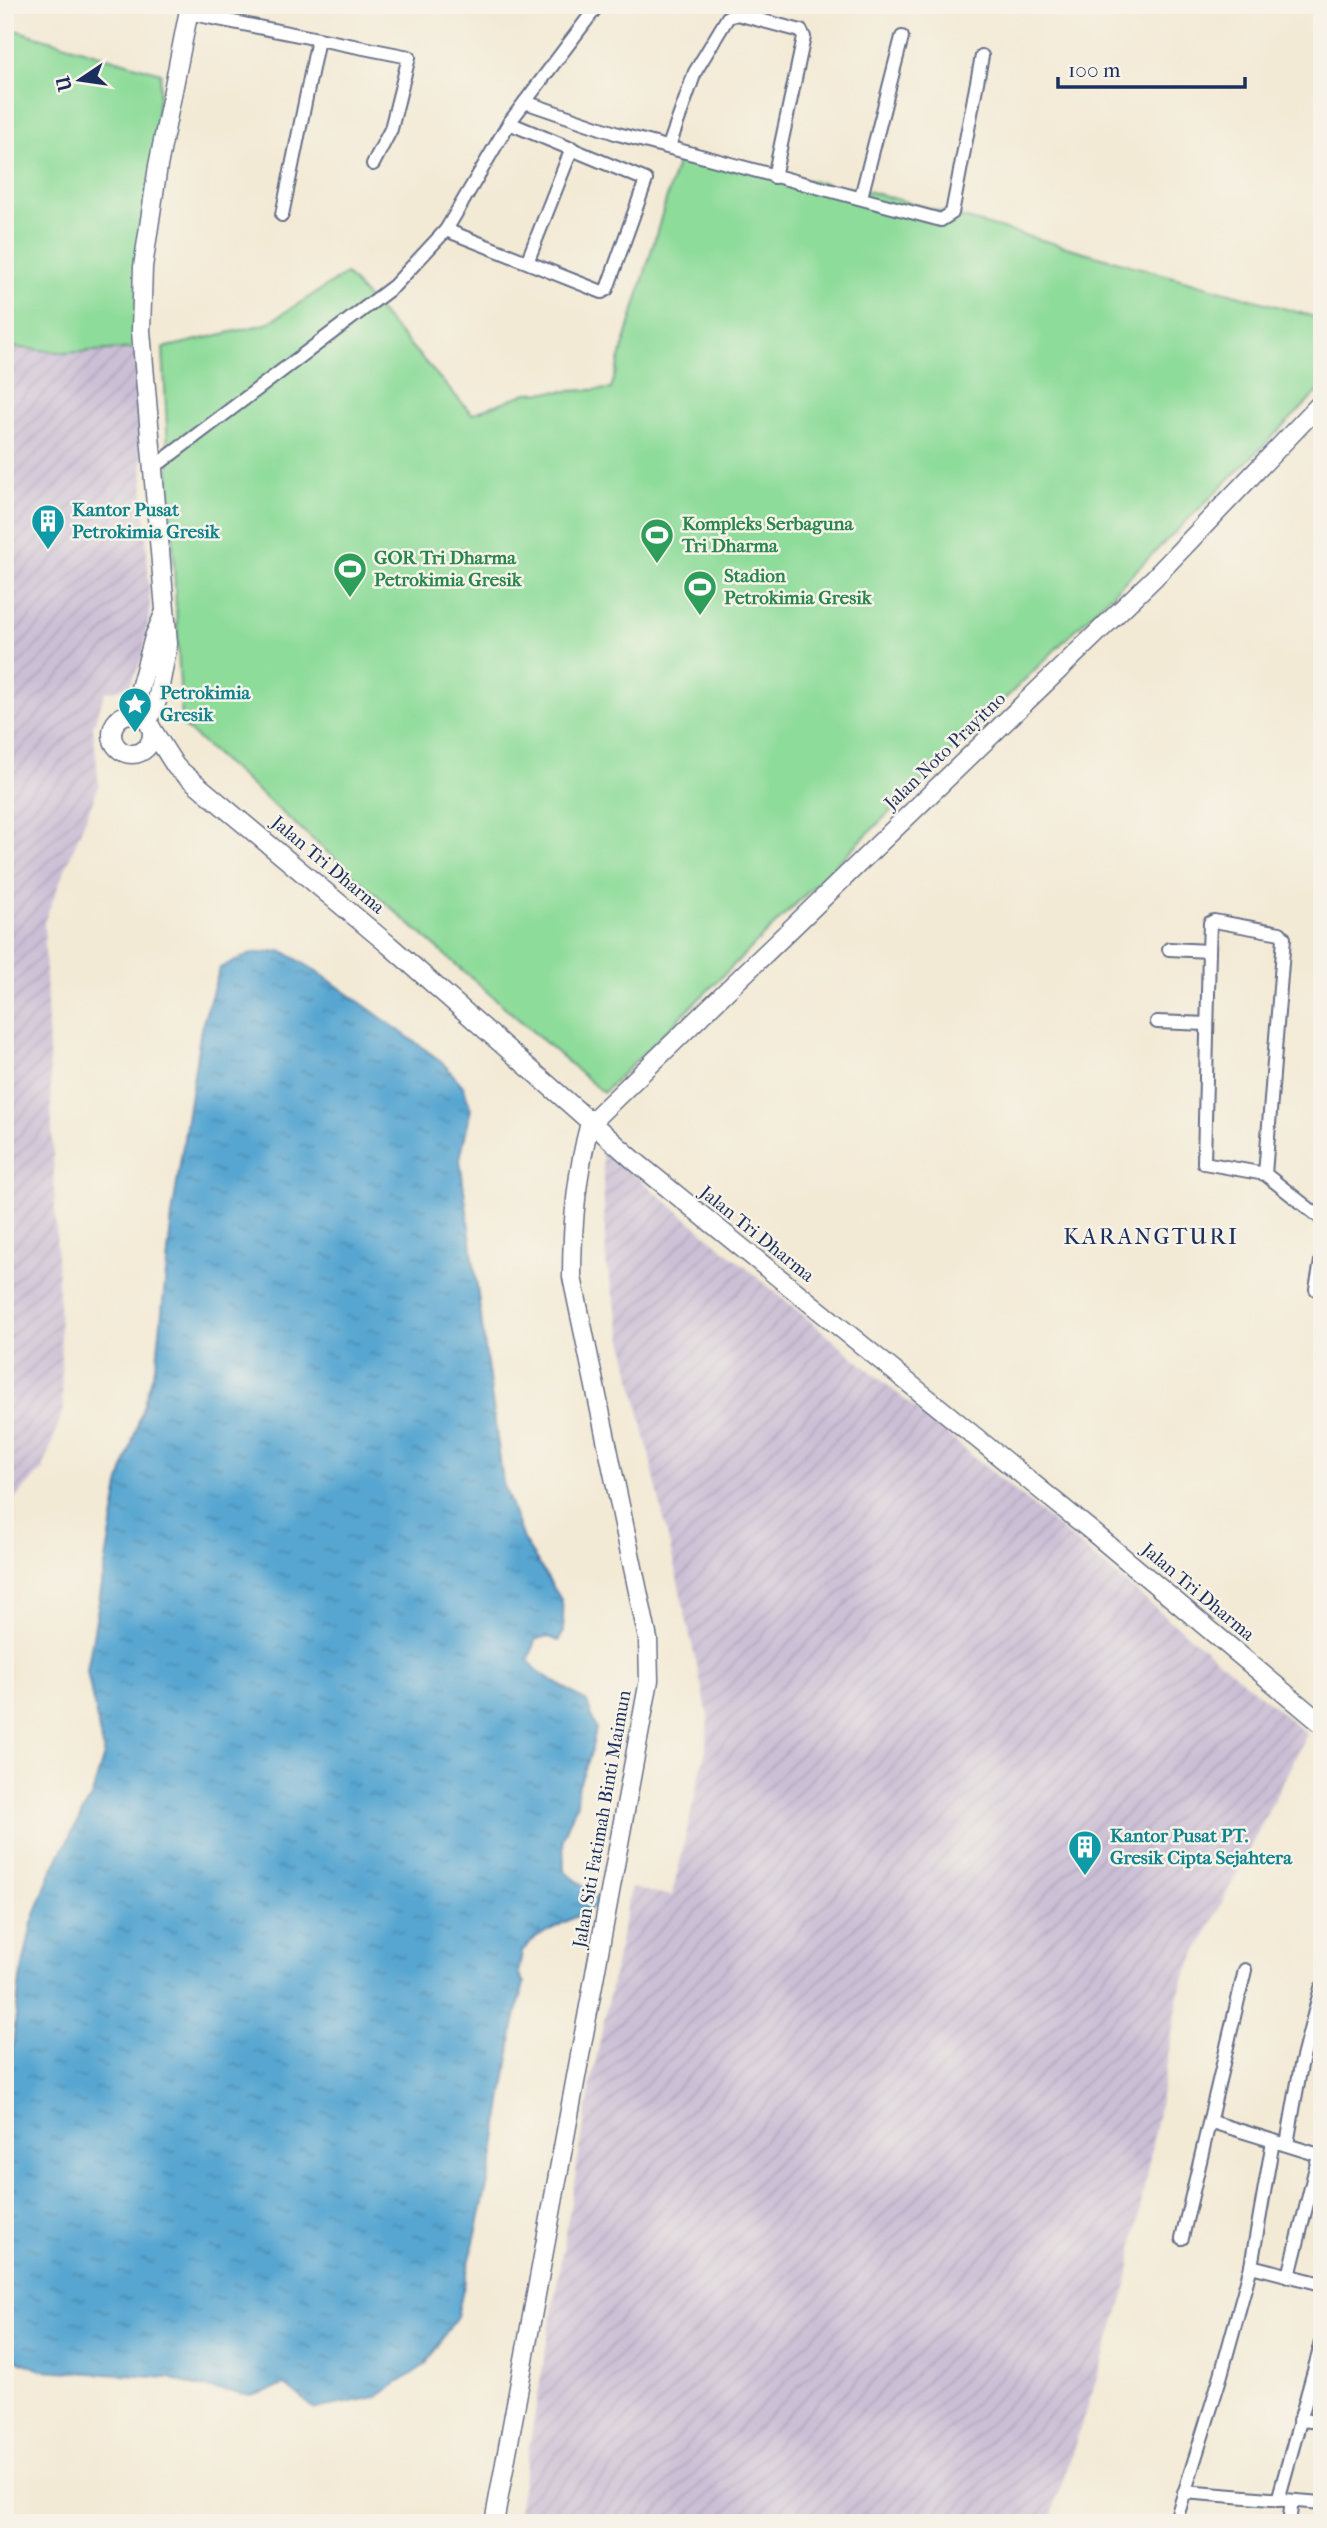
<svg xmlns="http://www.w3.org/2000/svg" width="1327" height="2528" font-family="'IM FELL French Canon',serif">
	<style>
		.industrial { fill: url(#industrial-furrows) }
		.green { fill: #8edc9a; stroke: #54867c; stroke-width: 2 }
		.water { fill: url(#water-ripples); stroke: #396a98; stroke-width: 2 }
		.lines { fill: none; stroke-linecap: round; stroke-linejoin: round }
		.street-casing { stroke: #677088; stroke-width: 16 }
		.secondary-casing { stroke: #677088; stroke-width: 21 }
		.street { stroke: #fff; stroke-width: 12 }
		.secondary { stroke: #fff; stroke-width: 18 }
		.labels { text-anchor: middle; dominant-baseline: central; stroke-width: 5; stroke-linejoin: round; paint-order: stroke }
		.culture-label { font-size: 19px; font-weight: bold; fill: #0d838f; stroke: #f7f3e8; text-anchor: start }
		.leisure-label { font-size: 19px; font-weight: bold; fill: #27864d; stroke: #f7f3e8; text-anchor: start }
		.street-label { font-size: 19px; fill: #1b2f5e; stroke: #f7f3e8 }
		.quarter-label { font-size: 23px; letter-spacing: 2px; fill: #1b2f5e; stroke: #f7f3e8 }
	</style>
	<defs>
		<pattern id="industrial-furrows" width="10" height="10" patternUnits="userSpaceOnUse" patternTransform="scale(1.75)"><rect width="10" height="10" fill="#cbbfd5"/><path d="M-1 1l2-2M0 10L10 0M9 11l2-2" fill="none" stroke="#aea4b9"/></pattern>
		<pattern id="water-ripples" width="26" height="14" patternUnits="userSpaceOnUse" patternTransform="scale(1.75)"><rect width="26" height="14" fill="#57a6d1"/><path d="M2 4q2-2 4 0t4 0M15 11q2-2 4 0t4 0" fill="none" stroke="#4788ad"/></pattern>
	</defs>
	<rect width="100%" height="100%" fill="#f7f3e8"/>
	<filter id="ink" filterUnits="userSpaceOnUse"><feTurbulence type="fractalNoise" baseFrequency=".0143" numOctaves="2"/><feDisplacementMap in="SourceGraphic" scale="14" xChannelSelector="R" yChannelSelector="G"/><feConvolveMatrix kernelMatrix="1 2 1 2 8 2 1 2 1" color-interpolation-filters="sRGB"/></filter>
	<filter id="wash" filterUnits="userSpaceOnUse"><feTurbulence type="fractalNoise" baseFrequency=".00686" numOctaves="4" result="noise"/><feDisplacementMap in="SourceGraphic" scale="28" xChannelSelector="R" yChannelSelector="G"/><feGaussianBlur stdDeviation="1.57" result="paint"/><feColorMatrix in="noise" values="0 0 0 0 0 0 0 0 0 0 0 0 0 0 0 0 0 1.4 0 .05"/><feComposite in="paint" operator="in"/></filter>
	<g filter="url(#wash)">
		<rect width="100%" height="100%" fill="#f3ead5"/>
		<!-- industrial -->
		<g class="industrial">
			<polygon points="5,346 66,353 136,348 150,607 143,656 129,687 105,692 93,726 99,785 44,922 63,1411 43,1469 5,1509"/>
			<polygon points="602,1148 1307,1734 1181,1984 1126,2289 1049,2523 516,2523 592,2079 631,1888 672,1896 706,1748 708,1715 606,1264"/>
		</g>
		<!-- green -->
		<g class="green">
			<polygon points="5,27 161,73 136,348 66,353 5,346"/>
			<polygon points="679,156 871,192 1322,319 1322,388 603,1093 182,725 163,348 266,324 346,274 472,414 527,393 611,389"/>
		</g>
		<!-- water -->
		<polygon class="water" points="283,951 318,972 441,1061 463,1086 471,1109 460,1159 503,1483 523,1539 562,1601 564,1632 558,1641 547,1636 535,1640 529,1660 536,1670 587,1702 596,1729 590,1756 578,1787 577,1803 563,1838 564,1870 597,1898 596,1906 536,1937 522,1952 518,1974 524,1983 513,2031 493,2160 457,2316 425,2365 376,2397 315,2409 285,2385 251,2396 195,2386 170,2378 41,2370 5,2355 5,2112 20,1980 32,1923 51,1872 92,1795 104,1755 87,1671 119,1485 157,1361 172,1215 201,1029 220,968 250,954"/>
	</g>
	<g filter="url(#ink)">
		<g class="lines">
			<!-- street casing -->
			<g class="street-casing">
				<g id="street">
					<polyline points="188,13 409,57 391,129 373,164"/>
					<polyline points="525,102 618,134 941,220 952,213 982,56"/>
					<polyline points="669,146 695,72 728,17 737,14 801,31 804,37 774,177"/>
					<polyline points="861,197 902,37"/>
					<polyline points="282,215 318,39"/>
					<polyline points="446,230 602,292 607,289 646,180 509,123"/>
					<polyline points="528,260 572,148"/>
					<polyline points="153,468 394,286 446,230 509,123 598,5"/>
					<polyline points="1169,949 1209,951"/>
					<polyline points="1157,1022 1207,1024"/>
					<polyline points="1265,1174 1284,938 1280,933 1214,921 1210,923 1209,951 1204,1163 1265,1174 1322,1219"/>
					<polyline points="1316,1289 1322,1256"/>
					<polyline points="1212,2122 1319,2155"/>
					<polyline points="1287,2144 1301,2065 1321,1988"/>
					<polyline points="1182,2238 1245,1970"/>
					<polyline points="1251,2266 1273,2141"/>
					<polyline points="1289,2276 1319,2155 1322,2156"/>
					<polyline points="1299,2420 1322,2422"/>
					<polyline points="1184,2492 1322,2503"/>
					<polyline points="1278,2500 1322,2342"/>
					<polyline points="1175,2523 1221,2375 1251,2266 1322,2284"/>
					<polyline points="1289,2523 1292,2501"/>
				</g>
			</g>
			<!-- secondary casing -->
			<g class="secondary-casing">
				<g id="secondary">
					<polyline points="133,714 154,637 164,614"/>
					<circle cx="132" cy="734" r="20"/>
					<polyline points="148,720 157,701 168,644 141,331 143,267 158,166 190,5"/>
					<polyline points="150,726 176,767 389,945 636,1162 1094,1533 1322,1724"/>
					<path d="M494,2523L649,1680L648,1639L572,1277C572,1225 576,1174 590,1123L1154,578L1322,402"/>
				</g>
			</g>
			<!-- street -->
			<use href="#street" class="street"/>
			<!-- secondary -->
			<use href="#secondary" class="secondary"/>
		</g>
	</g>
	<!-- icons -->
	<defs>
		<g id="building-pin" transform="scale(1.75)"><path d="M0 17L-7.5 6A9.5 9.5 0 1 1 7.5 6Z" fill="#0f9aa8" stroke="#f7f3e8"/><path d="M-4-6H4V6H1V3H-1V6H-4ZM-2.5-4.3h1.7v1.8h-1.7ZM.8-4.3h1.7v1.8H.8ZM-2.5-1h1.7V.8h-1.7ZM.8-1h1.7V.8H.8Z" fill="#fff"/></g>
		<g id="stadium-pin" transform="scale(1.75)"><path d="M0 17L-7.5 6A9.5 9.5 0 1 1 7.5 6Z" fill="#2e9e5b" stroke="#f7f3e8"/><path d="M0-5a6.5 5 0 1 0 0 10a6.5 5 0 1 0 0-10ZM-3.5-1.8h7v3.6h-7Z" fill="#fff"/></g>
		<g id="sight-pin" transform="scale(1.75)"><path d="M0 17L-7.5 6A9.5 9.5 0 1 1 7.5 6Z" fill="#0f9aa8" stroke="#f7f3e8"/><path d="M0-6L1.8-2.2L6-1.7L2.9 1.2L3.7 5.4L0 3.3L-3.7 5.4L-2.9 1.2L-6-1.7L-1.8-2.2Z" fill="#fff"/></g>
	</defs>
	<g fill-rule="evenodd">
		<use href="#building-pin" x="48" y="521"/>
		<use href="#stadium-pin" x="657" y="535"/>
		<use href="#stadium-pin" x="350" y="569"/>
		<use href="#stadium-pin" x="700" y="587"/>
		<use href="#sight-pin" x="135" y="704"/>
		<use href="#building-pin" x="1085" y="1847"/>
	</g>
	<g class="labels">
		<!-- culture labels -->
		<g class="culture-label">
			<text x="72" y="510">Kantor Pusat<tspan x="72" dy="22">Petrokimia Gresik</tspan></text>
			<text x="160" y="693">Petrokimia<tspan x="160" dy="22">Gresik</tspan></text>
			<text x="1110" y="1836">Kantor Pusat PT.<tspan x="1110" dy="22">Gresik Cipta Sejahtera</tspan></text>
		</g>
		<!-- leisure labels -->
		<g class="leisure-label">
			<text x="682" y="524">Kompleks Serbaguna<tspan x="682" dy="22">Tri Dharma</tspan></text>
			<text x="374" y="558">GOR Tri Dharma<tspan x="374" dy="22">Petrokimia Gresik</tspan></text>
			<text x="724" y="576">Stadion<tspan x="724" dy="22">Petrokimia Gresik</tspan></text>
		</g>
		<!-- street labels -->
		<g class="street-label">
			<text transform="translate(945 751) rotate(-44)">Jalan Noto Prayitno</text>
			<text transform="translate(328 865) rotate(40)">Jalan Tri Dharma</text>
			<text transform="translate(757 1234) rotate(39)">Jalan Tri Dharma</text>
			<text transform="translate(1198 1592) rotate(40)">Jalan Tri Dharma</text>
			<text transform="translate(602 1819) rotate(-80)">Jalan Siti Fatimah Binti Maimun</text>
		</g>
		<!-- quarter labels -->
		<g class="quarter-label">
			<text x="1151" y="1236">KARANGTURI</text>
		</g>
	</g>
	<!-- margin -->
	<rect width="1327" height="2528" fill="none" stroke="#f7f3e8" stroke-width="28"/>
	<!-- north arrow -->
	<g transform="translate(80 80) rotate(257)" stroke="#f7f3e8" stroke-width="5" paint-order="stroke">
	<path d="M0-5L12 26L0 18L-12 26Z" fill="#1b2f5e"/>
	<text y="-10" font-size="19" font-weight="bold" text-anchor="middle" fill="#1b2f5e">U</text>
	</g>
	<!-- scale -->
	<path d="M1058 77v10h187v-10" fill="none" stroke="#1b2f5e" stroke-width="3.5"/>
	<text x="1068" y="77" font-size="21" fill="#1b2f5e" stroke="#f7f3e8" stroke-width="5" paint-order="stroke">100 m</text>
</svg>
